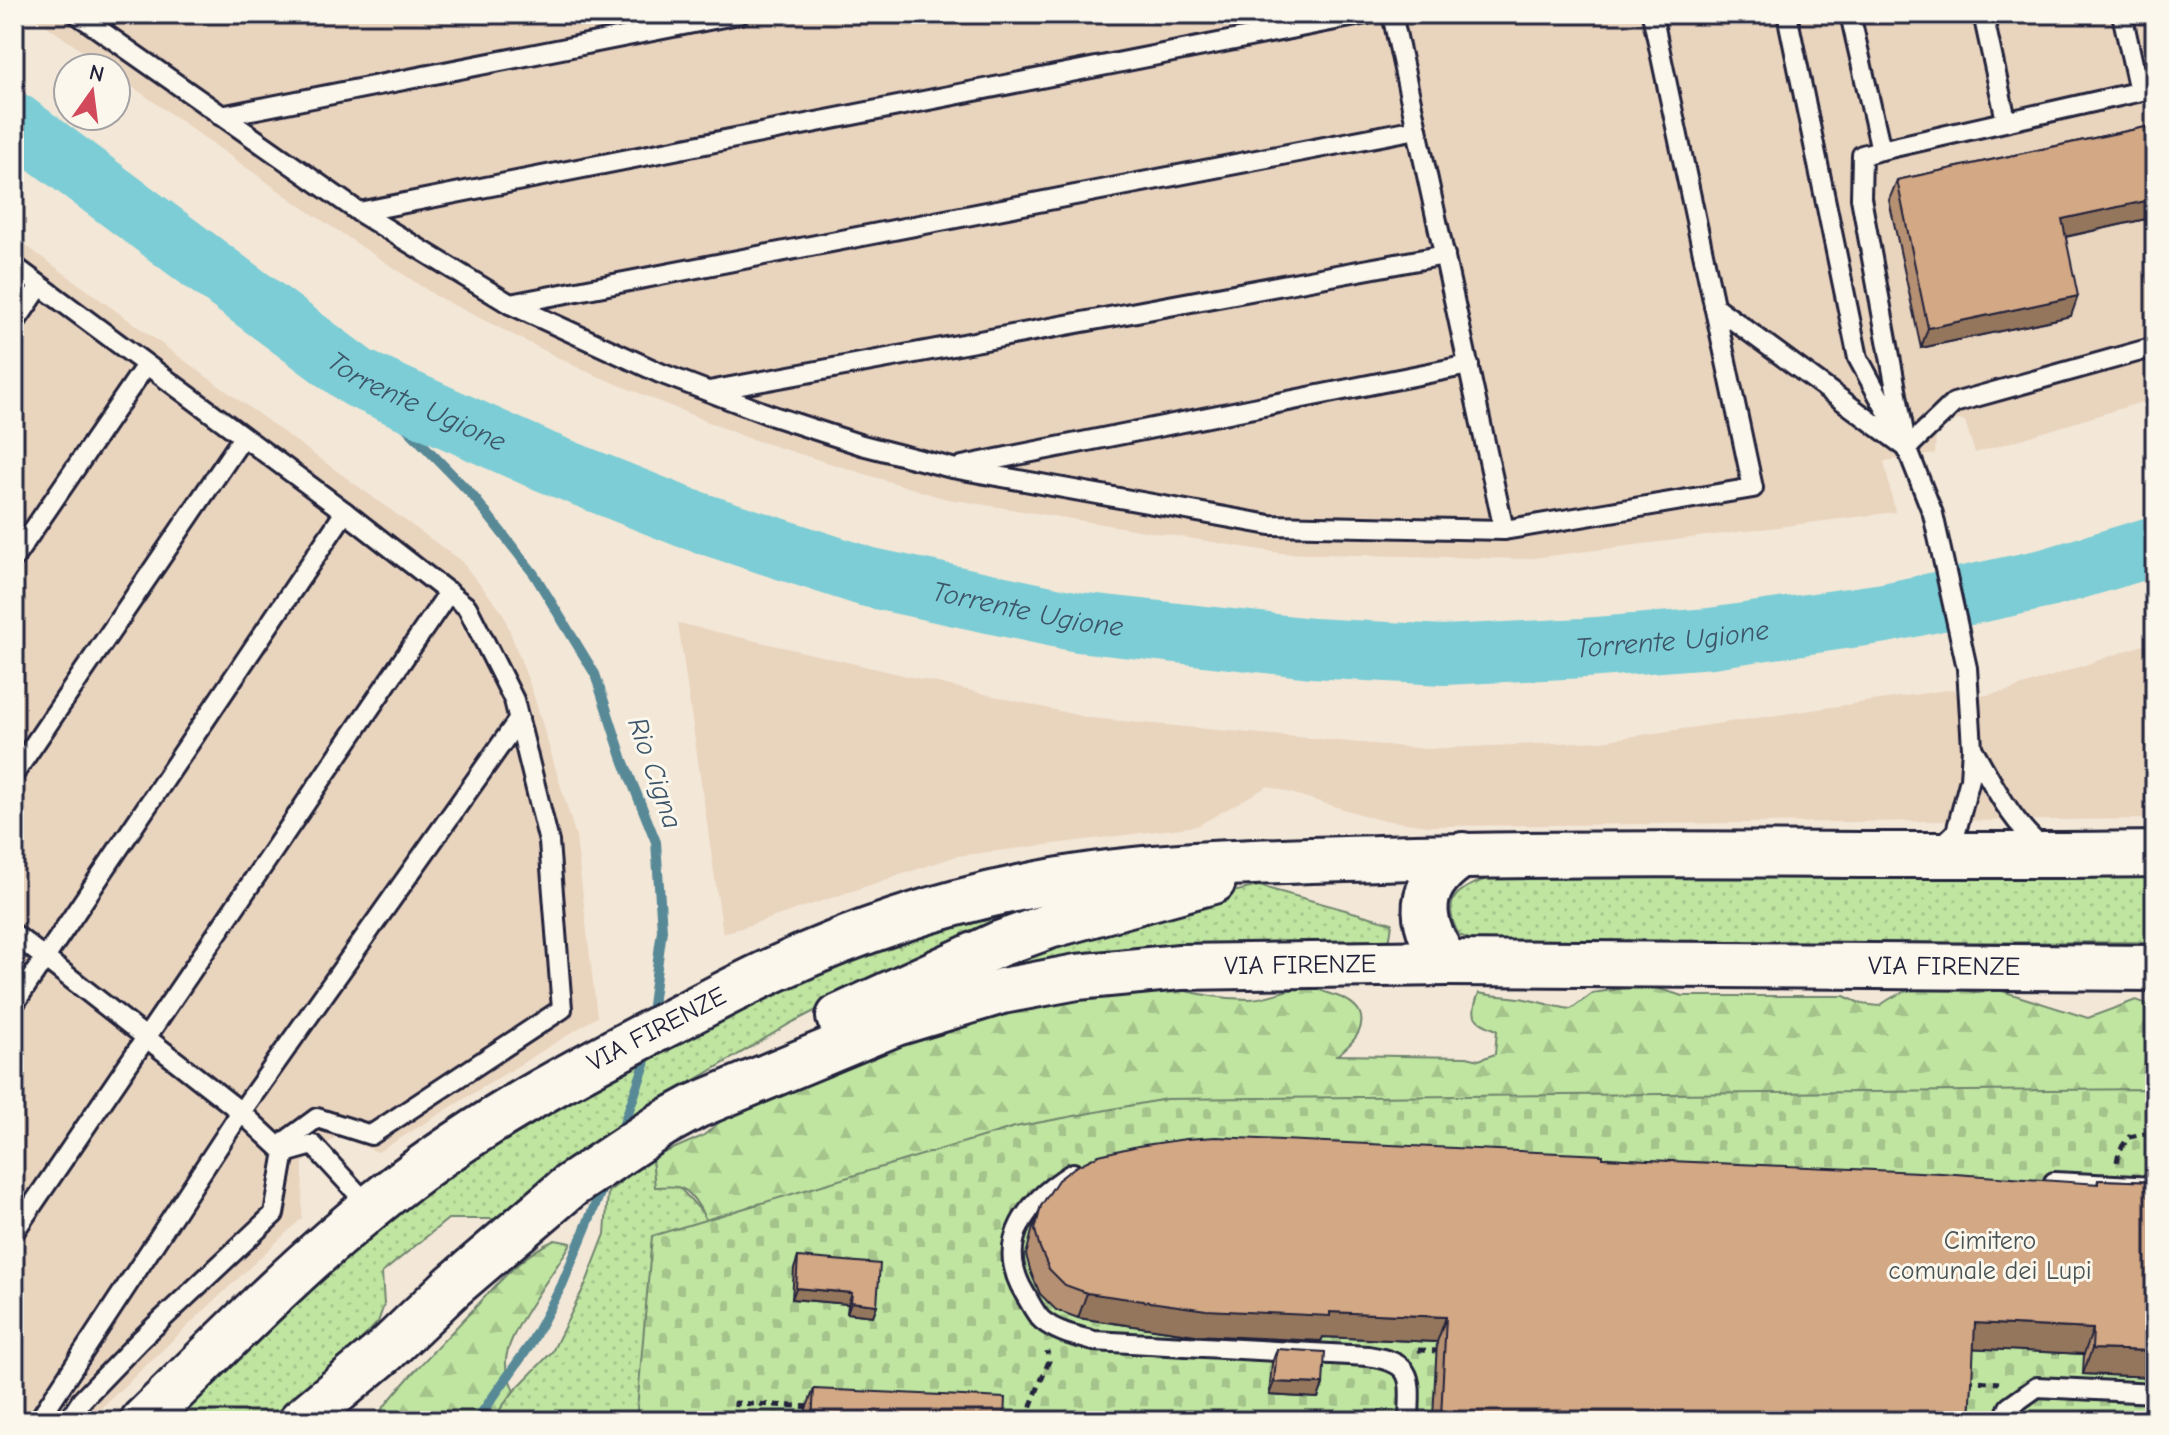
<svg xmlns="http://www.w3.org/2000/svg" width="2169" height="1435" font-family="'Comic Neue',sans-serif">
	<style>
		.built { fill: #e9d4be }
		.grass { fill: url(#grass-dots); stroke: #70846e; stroke-width: 2 }
		.forest { fill: url(#forest-firs); stroke: #70846e; stroke-width: 2 }
		.cemetery { fill: url(#cemetery-stones); stroke: #70846e; stroke-width: 2 }
		.lines { fill: none; stroke-linecap: round; stroke-linejoin: round }
		.stream { stroke: #588997; stroke-width: 10 }
		.river { stroke: #7ccdd5; stroke-width: 60 }
		.lane-casing { stroke: #22223b; stroke-width: 24 }
		.secondary-casing { stroke: #22223b; stroke-width: 50 }
		.path { stroke: #22223b; stroke-width: 5; stroke-dasharray: 8 6; stroke-linecap: butt }
		.lane { stroke: #fbf7ec; stroke-width: 18 }
		.secondary { stroke: #fbf7ec; stroke-width: 44 }
		.wall { fill: #b59072; stroke: #22223b; stroke-width: 2 }
		.shaded-wall { fill: #94765d; stroke: #22223b; stroke-width: 2 }
		.building { fill: #d3a885; stroke: #22223b; stroke-width: 2 }
		.labels { text-anchor: middle; dominant-baseline: central; stroke-width: 6; stroke-linejoin: round; paint-order: stroke }
		.street-label { font-size: 26px; fill: #22223b; stroke: #fbf7ec }
		.park-label { font-size: 26px; fill: #495354; stroke: #fbf7ec }
		.water-label { font-size: 28px; font-style: italic; fill: #3d5569; stroke: #fbf7ec }
	</style>
	<defs>
		<pattern id="grass-dots" width="8" height="8" patternUnits="userSpaceOnUse" patternTransform="scale(2)"><rect width="8" height="8" fill="#bfe5a0"/><path d="M2 2h.1M6 6h.1" fill="none" stroke="#a4c48b" stroke-width="1.8" stroke-linecap="round"/></pattern>
		<pattern id="forest-firs" width="22" height="20" patternUnits="userSpaceOnUse" patternTransform="scale(2)"><rect width="22" height="20" fill="#bfe5a0"/><path d="M5 1l3.5 6h-7zM16 11l3.5 6h-7z" fill="#a4c48b"/></pattern>
		<pattern id="cemetery-stones" width="16" height="16" patternUnits="userSpaceOnUse" patternTransform="scale(2)"><rect width="16" height="16" fill="#bfe5a0"/><path d="M2 7V4a2 2 0 0 1 4 0v3zM10 15v-3a2 2 0 0 1 4 0v3z" fill="#a4c48b"/></pattern>
	</defs>
	<rect width="100%" height="100%" fill="#f3e7d7"/>
	<filter id="ink" filterUnits="userSpaceOnUse"><feTurbulence type="fractalNoise" baseFrequency=".0125" numOctaves="2"/><feDisplacementMap in="SourceGraphic" scale="16" xChannelSelector="R" yChannelSelector="G"/><feConvolveMatrix kernelMatrix="1 2 1 2 8 2 1 2 1" color-interpolation-filters="sRGB"/></filter>
	<g filter="url(#ink)">
		<!-- built -->
		<g class="built">
			<polygon points="30,14 2155,14 2155,398 1975,453 1965,421 1957,420 1936,431 1935,454 1884,461 1895,512 1525,559 1280,553 943,498 745,437 583,370 436,296 305,209 116,75 116,68 106,68"/>
			<polygon points="14,237 461,561 503,613 533,693 576,837 597,1017 378,1152 337,1136 303,1163 302,1218 102,1407 91,1421 14,1421"/>
			<polygon points="678,623 1089,718 1426,749 1601,741 1954,689 1960,700 2008,691 2155,641 2155,819 1429,826 1376,819 1268,786 1197,826 957,856 723,934"/>
		</g>
		<!-- grass -->
		<g class="grass">
			<path d="M2155,870V942L1482,944L1459,935C1440,900 1457,888 1490,878Z"/>
			<polygon points="1259,886 1392,923 1389,945 1004,976 982,964 1162,908"/>
			<polygon points="1030,900 1057,909 848,994 791,1023 655,1104 499,1219 448,1219 382,1273 384,1305 378,1322 285,1421 163,1421 314,1279 510,1122 841,956"/>
			<polygon points="652,1158 702,1212 716,1243 638,1421 491,1421 514,1391 552,1352 586,1283 605,1234 608,1192"/>
		</g>
		<!-- forest -->
		<g class="forest">
			<path d="M1947,986L1978,993L1999,990L2088,1018L2136,1000L2155,1007V1103L752,1205L738,1212L716,1243C709,1228 698,1195 681,1188C674,1185 663,1187 655,1187L652,1158L703,1136L746,1100L1043,992L1170,987C1195,994 1223,999 1249,999C1269,999 1290,986 1310,988C1317,988 1326,993 1334,995C1375,1008 1365,1035 1337,1055L1467,1057L1479,1060L1495,1054L1497,1030C1474,1021 1469,1017 1479,993C1495,997 1510,996 1525,999C1541,1002 1555,1007 1571,1009L1593,993L1632,987L1656,988L1683,996H1844L1862,1004L1879,1006C1904,988 1916,987 1947,986Z"/>
			<path d="M555,1240L571,1243C556,1271 508,1330 506,1360C505,1371 510,1381 514,1391L491,1421H373C401,1383 435,1350 467,1316C493,1289 521,1254 555,1240Z"/>
		</g>
		<!-- cemetery -->
		<polygon class="cemetery" points="2155,1089 2155,1421 636,1421 652,1236 1015,1127 1166,1099"/>
		<g class="lines">
			<!-- stream -->
			<g class="stream">
				<polyline points="358,378 473,496 534,574 595,674 623,760 656,842 662,930 650,1020"/>
				<polyline points="620,1135 644,1067 646,1048"/>
				<polyline points="476,1421 530,1345 562,1285 605,1181"/>
			</g>
			<!-- river -->
			<path class="river" id="s1" d="M14,122L358,378L541,460L686,518L867,577L1078,622L1312,648L1444,655L1584,648L1711,638L1885,613L2048,578L2155,546"/>
			<!-- lane casing -->
			<g class="lane-casing">
				<g id="lane">
					<polyline points="77,14 359,212 510,304 660,373 773,416 862,445 952,468 1270,525 1504,530 1753,488 1652,14"/>
					<polyline points="1392,14 1504,530"/>
					<polyline points="1850,14 1881,150 2155,88"/>
					<polyline points="1983,14 2006,120"/>
					<polyline points="2122,14 2139,91"/>
					<polyline points="84,19 112,14"/>
					<polyline points="221,116 739,14"/>
					<polyline points="1881,150 1862,155 1861,198 1904,433"/>
					<polyline points="359,212 1366,14"/>
					<polyline points="14,266 345,512 467,607 514,700 549,842 562,1009 371,1135 317,1118 287,1140 274,1214 140,1340 82,1400 68,1421"/>
					<polyline points="510,304 1417,129"/>
					<polyline points="1714,306 1907,448 1858,358 1787,14"/>
					<polyline points="14,324 40,286"/>
					<polyline points="709,391 1445,255"/>
					<polyline points="962,466 1469,365"/>
					<polyline points="14,558 146,365"/>
					<path d="M1972,748C1993,783 2010,821 2042,847"/>
					<polyline points="14,774 243,437"/>
					<polyline points="1938,849 1956,832 1970,779 1972,748 1967,668 1933,514 1907,448 1954,403 2155,347"/>
					<polyline points="14,934 241,1112 285,1153 313,1145 370,1207"/>
					<polyline points="14,1004 345,512"/>
					<path d="M1073,1173C1028,1201 993,1241 1025,1294C1030,1302 1035,1314 1042,1320C1056,1332 1076,1336 1094,1341L1368,1356C1416,1363 1410,1379 1409,1421"/>
					<polyline points="2054,1182 2155,1187"/>
					<polyline points="14,1232 449,592"/>
					<polyline points="38,1421 241,1112 519,719"/>
					<polyline points="2003,1421 2009,1407 2037,1387 2155,1393"/>
				</g>
			</g>
			<!-- secondary casing -->
			<g class="secondary-casing">
				<g id="secondary">
					<path d="M1447,963C1417,921 1415,884 1463,855"/>
					<polyline points="839,1017 999,944 1049,926 1213,881"/>
					<path id="s2" d="M143,1421C219,1347 293,1270 375,1204C463,1132 562,1078 663,1026C702,1006 740,985 780,967C856,932 937,905 1019,888C1137,862 1257,862 1378,858C1637,850 1896,858 2155,854"/>
					<path id="s3" d="M301,1421L385,1351L453,1286L570,1186L663,1124L696,1106L896,1023L1002,991L1077,977L1180,967L1447,963L2155,968"/>
				</g>
			</g>
			<!-- path -->
			<g class="path">
				<polyline points="2117,1162 2119,1151 2129,1137 2155,1132"/>
				<polyline points="1418,1350 1440,1351"/>
				<polyline points="1966,1380 1999,1383"/>
				<polyline points="998,1416 1025,1418"/>
				<polyline points="1025,1420 1049,1361 1047,1351"/>
				<polyline points="735,1421 736,1403 813,1407"/>
			</g>
			<!-- lane -->
			<use href="#lane" class="lane"/>
			<!-- secondary -->
			<use href="#secondary" class="secondary"/>
		</g>
		<!-- wall -->
		<g class="wall">
			<polygon points="2155,125 2155,217 2066,237 2071,316 1921,348 1889,200 1897,180"/>
			<polygon points="1603,1158 2097,1184 2098,1180 2155,1182 2155,1377 2083,1374 2084,1354 1973,1348 1970,1421 1410,1421 1412,1416 1433,1417 1437,1342 1323,1337 1321,1341 1196,1335 1078,1318 1056,1310 1040,1294 1031,1273 1026,1255 1032,1231 1041,1206"/>
			<polygon points="798,1257 877,1305 873,1316 847,1313 848,1304 792,1299 794,1269"/>
			<polygon points="1277,1349 1323,1384 1318,1398 1269,1395 1272,1363"/>
			<polygon points="814,1389 1004,1421 806,1421 806,1409"/>
		</g>
		<!-- shaded-wall -->
		<g class="shaded-wall">
			<polygon points="2155,199 2155,217 2055,239 2062,219"/>
			<polygon points="2078,296 2071,316 1921,348 1928,328"/>
			<polygon points="796,1288 852,1293 848,1304 792,1299"/>
			<polygon points="1087,1293 1330,1312 1446,1317 1437,1342 1323,1337 1321,1341 1196,1335 1078,1318"/>
			<polygon points="851,1302 877,1305 873,1316 847,1313"/>
			<polygon points="1975,1323 2093,1329 2084,1354 1966,1348"/>
			<polygon points="2092,1349 2155,1351 2155,1377 2083,1374"/>
			<polygon points="1274,1382 1323,1384 1318,1398 1269,1395"/>
		</g>
		<!-- building -->
		<g class="building">
			<polygon points="2155,125 2155,199 2062,219 2078,296 1928,328 1897,180"/>
			<polygon points="1216,1137 1603,1155 1603,1158 1941,1173 2098,1184 2098,1180 2155,1182 2155,1351 2092,1349 2093,1329 1975,1323 1970,1421 1411,1421 1412,1416 1441,1417 1446,1317 1330,1312 1330,1316 1206,1310 1087,1293 1065,1285 1049,1269 1040,1248 1035,1230 1041,1206 1058,1180 1075,1167 1099,1155 1138,1146 1186,1139"/>
			<polygon points="798,1257 880,1264 877,1305 851,1302 852,1293 796,1288"/>
			<polygon points="1277,1349 1325,1352 1323,1384 1274,1382"/>
			<polygon points="814,1389 1005,1398 1004,1421 812,1421"/>
		</g>
	</g>
	<g class="labels">
		<!-- street labels -->
		<g class="street-label">
			<text stroke="none"><textPath href="#s3" startOffset="1134">VIA FIRENZE</textPath></text>
			<text stroke="none"><textPath href="#s3" startOffset="1778">VIA FIRENZE</textPath></text>
			<text stroke="none"><textPath href="#s2" startOffset="650">VIA FIRENZE</textPath></text>
		</g>
		<!-- park labels -->
		<g class="park-label">
			<text x="1990" y="1241">Cimitero<tspan x="1990" dy="30">comunale dei Lupi</tspan></text>
		</g>
		<!-- water labels -->
		<g class="water-label">
			<text stroke="none"><textPath href="#s1" startOffset="492">Torrente Ugione</textPath></text>
			<text stroke="none"><textPath href="#s1" startOffset="1140">Torrente Ugione</textPath></text>
			<text stroke="none"><textPath href="#s1" startOffset="1788">Torrente Ugione</textPath></text>
			<text transform="translate(655 773) rotate(71)">Rio Cigna</text>
		</g>
	</g>
	<!-- margin -->
	<rect width="2169" height="1435" fill="none" stroke="#fbf7ec" stroke-width="48"/>
	<rect x="24" y="24" width="2121" height="1387" fill="none" stroke="#22223b" stroke-width="3" filter="url(#ink)"/>
	<!-- north arrow -->
	<g transform="translate(92 92) rotate(14)"><circle r="38" fill="#fbf7ec" stroke="#a4a2a5" stroke-width="2"/>
	<path d="M0-6L14 30L0 20L-14 30Z" fill="#d1495b"/>
	<text y="-12" font-size="22" font-weight="bold" text-anchor="middle" fill="#22223b">N</text>
	</g>
</svg>
